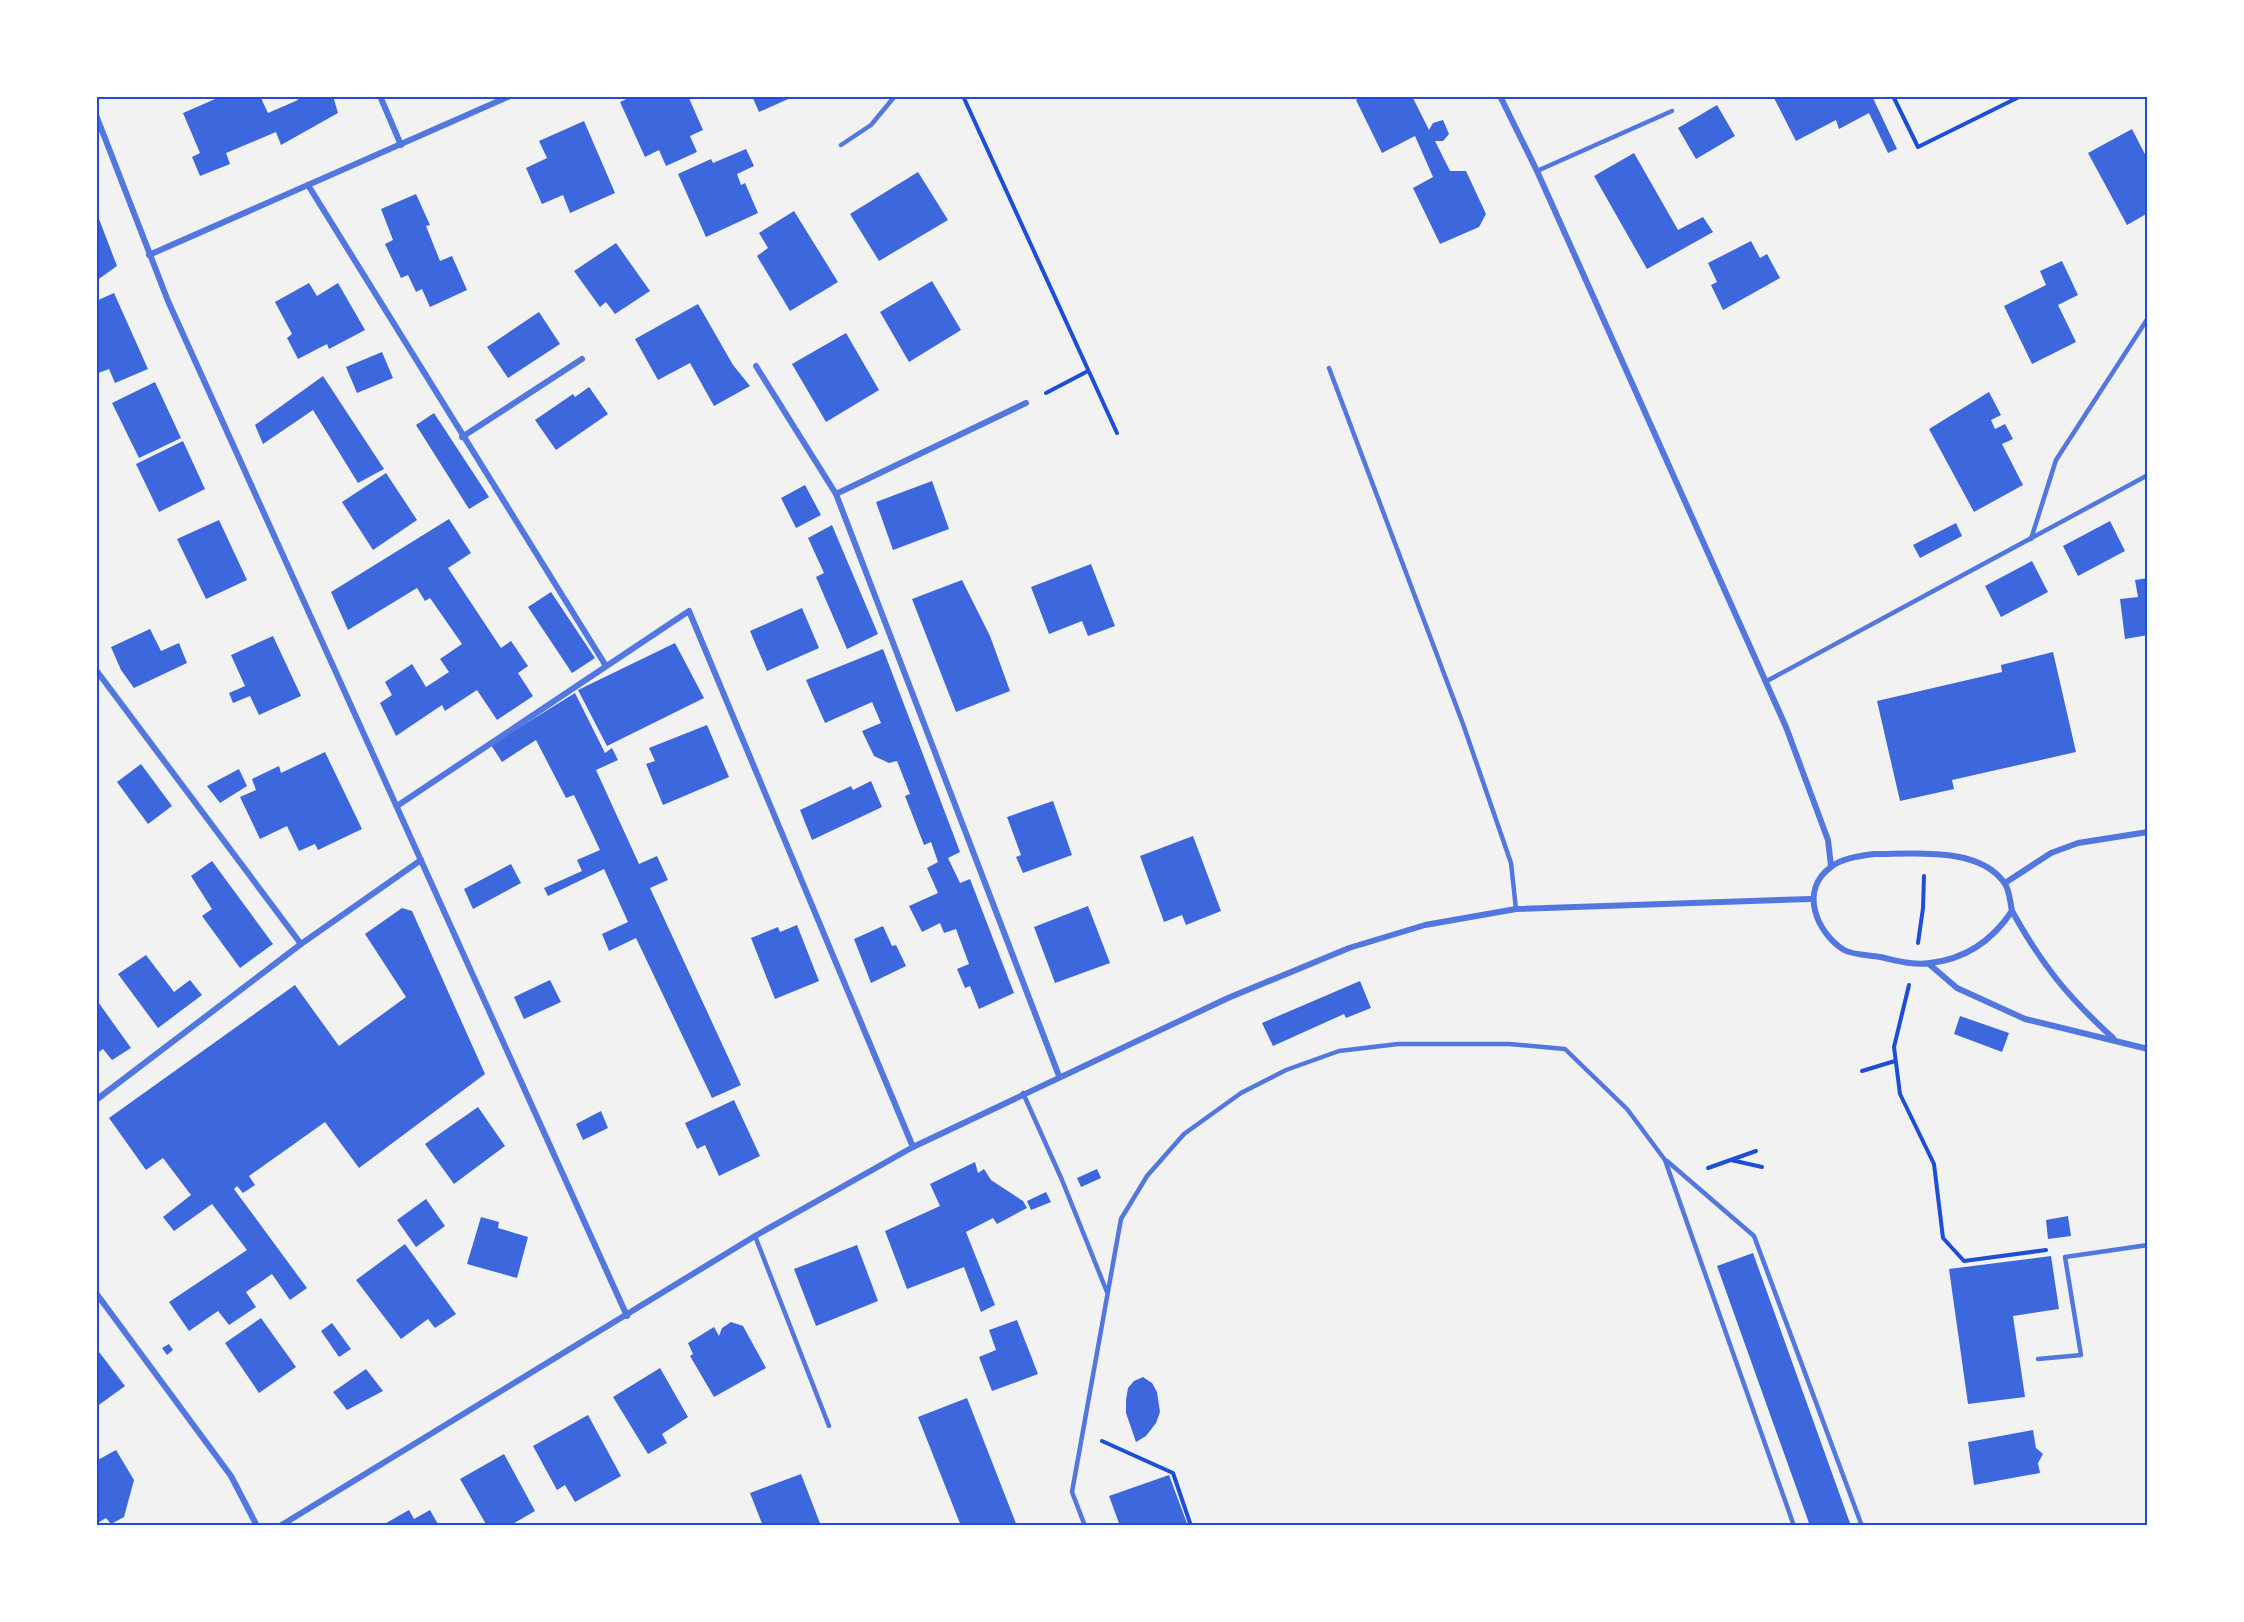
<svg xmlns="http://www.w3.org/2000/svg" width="2244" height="1622" font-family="Helvetica,sans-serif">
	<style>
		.building { fill: #3d67dc }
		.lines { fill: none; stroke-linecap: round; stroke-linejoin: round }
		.path { stroke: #1d4ed8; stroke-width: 4 }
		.service { stroke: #5277de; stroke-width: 4.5 }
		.minor { stroke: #5277de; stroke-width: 6 }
		.neatline { fill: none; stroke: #1d4ed8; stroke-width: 2 }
	</style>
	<rect width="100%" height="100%" fill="#f2f2f2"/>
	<!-- building -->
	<g class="building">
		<polygon points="222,96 260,96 268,113 298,100 296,96 333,96 338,113 281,145 276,132 226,153 230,164 200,176 192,157 200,153 183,113"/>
		<polygon points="633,96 688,96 703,130 690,136 697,152 666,166 659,150 645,157 620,102"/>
		<polygon points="752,96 795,96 759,112"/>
		<polygon points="1363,96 1412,96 1429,130 1433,123 1443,120 1449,134 1443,141 1435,141 1450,171 1466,171 1486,214 1479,227 1440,244 1413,188 1433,177 1415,136 1382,153 1356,100"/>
		<polygon points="1773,96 1872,96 1897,149 1888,153 1869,113 1839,129 1836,120 1796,141"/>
		<polygon points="1717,105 1735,136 1696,159 1678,128"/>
		<polygon points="584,121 615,193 570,213 563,195 542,204 526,168 547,158 539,141"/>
		<polygon points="2132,129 2148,160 2148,213 2127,225 2088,153"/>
		<polygon points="746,149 754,166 737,174 741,185 745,183 758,213 706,237 678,174 711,159 713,163"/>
		<polygon points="1634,153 1678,230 1703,217 1713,232 1647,269 1594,176"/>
		<polygon points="918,172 948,220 879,261 850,214"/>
		<polygon points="416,194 430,225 426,226 440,261 452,256 467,290 430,307 422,289 416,292 408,275 401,278 385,244 393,240 381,209"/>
		<polygon points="96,211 117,266 96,281"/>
		<polygon points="794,211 838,282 790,311 757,256 768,248 759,233"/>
		<polygon points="1751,241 1760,258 1767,254 1780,278 1723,310 1711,285 1717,282 1708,263"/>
		<polygon points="616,243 650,291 615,314 606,302 600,307 574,271"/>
		<polygon points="2062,261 2078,295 2058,305 2076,342 2032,364 2004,306 2046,285 2040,271"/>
		<polygon points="932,281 961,330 909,362 880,312"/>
		<polygon points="309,283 317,296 338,283 365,330 329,349 327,344 298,359 287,338 292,334 275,302"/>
		<polygon points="114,293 148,369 115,383 109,369 96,374 96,301"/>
		<polygon points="698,304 733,365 750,386 714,406 690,363 658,380 635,339"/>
		<polygon points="539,312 560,344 508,378 487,347"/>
		<polygon points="846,333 879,390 826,422 792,364"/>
		<polygon points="382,352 393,378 357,393 346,367"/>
		<polygon points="323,376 384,469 358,483 313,410 263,444 255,425"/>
		<polygon points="155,382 181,438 139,458 112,403"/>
		<polygon points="589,387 608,414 556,450 535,420 573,394 575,397"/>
		<polygon points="1989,392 2001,415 1991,420 1995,429 2005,424 2013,439 2002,444 2023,485 1974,512 1929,429"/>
		<polygon points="434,413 489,497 469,509 416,425"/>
		<polygon points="183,441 205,489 159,512 136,464"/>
		<polygon points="386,473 417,520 373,550 342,502"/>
		<polygon points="932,481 949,529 893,550 876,502"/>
		<polygon points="805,485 821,515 796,528 781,498"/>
		<polygon points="449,519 471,553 448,568 501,648 511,641 528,666 518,673 533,696 497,720 477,690 445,711 442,705 396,736 380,703 392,695 385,682 412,664 426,687 449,672 440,659 462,644 430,598 425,601 417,588 348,630 331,592"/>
		<polygon points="219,520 247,580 206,599 177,539"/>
		<polygon points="2110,521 2125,551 2078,576 2063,546"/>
		<polygon points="1956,523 1962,536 1920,558 1913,545"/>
		<polygon points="832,525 878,634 847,649 816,577 824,573 808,538"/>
		<polygon points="2032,561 2048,592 2001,617 1985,586"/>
		<polygon points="1091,564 1115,626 1088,636 1082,621 1049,634 1031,587"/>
		<polygon points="2148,578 2148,635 2125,639 2120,599 2138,597 2135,580"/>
		<polygon points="962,580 990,636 1010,691 956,712 912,599"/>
		<polygon points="551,592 595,658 572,673 528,607"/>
		<polygon points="802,608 819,648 767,671 750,631"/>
		<polygon points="150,629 161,651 179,643 187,663 134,688 121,670 111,647"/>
		<polygon points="273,636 301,696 259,715 250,696 233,703 229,693 245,686 231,655"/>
		<polygon points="675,643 704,698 607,746 578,690"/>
		<polygon points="883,649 960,852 948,858 960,883 970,879 1014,993 979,1009 970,986 965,988 957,969 969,964 956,929 944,933 940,923 922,932 909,906 938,893 927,868 938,862 931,842 924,845 905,796 910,794 897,761 889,763 874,756 862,731 881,723 872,702 825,723 806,680"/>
		<polygon points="2053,652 2076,752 1952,780 1954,789 1900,801 1877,701 2002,672 2001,665"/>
		<polygon points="575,693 605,753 612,748 618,760 596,770 639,864 657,856 668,880 650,888 741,1085 712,1098 636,938 609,951 602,934 628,922 604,869 548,896 544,888 582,871 577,860 600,850 574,795 566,798 536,740 502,762 491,745"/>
		<polygon points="707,725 729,777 663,805 646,764 655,761 649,748"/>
		<polygon points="325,752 362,829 318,850 315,844 299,851 287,826 260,839 240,797 256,790 252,779 279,766 281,773"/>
		<polygon points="141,764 172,806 148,824 117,782"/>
		<polygon points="239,769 247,786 220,803 207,786"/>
		<polygon points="871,781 882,807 812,840 800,810 851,786 853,790"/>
		<polygon points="1053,801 1072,855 1023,873 1016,857 1021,855 1007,817"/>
		<polygon points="1193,836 1221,911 1186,925 1182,915 1164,922 1140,856"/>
		<polygon points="212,861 273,944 240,968 202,916 212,909 191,876"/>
		<polygon points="511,864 521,883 473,909 464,889"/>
		<polygon points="1088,906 1110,963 1055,983 1034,927"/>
		<polygon points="402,908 412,911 485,1074 359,1168 325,1122 249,1176 255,1185 243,1193 237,1186 234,1189 307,1288 290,1300 272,1274 246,1292 256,1307 229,1325 218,1311 189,1331 169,1302 247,1250 212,1204 174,1231 163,1217 191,1195 163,1158 146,1170 109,1118 295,985 339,1046 406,997 365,934"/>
		<polygon points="797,925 819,981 775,999 751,938 778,927 780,932"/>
		<polygon points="883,926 892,946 896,945 906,966 871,983 854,939"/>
		<polygon points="146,955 174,992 190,980 202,995 158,1028 118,974"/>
		<polygon points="550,980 561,1002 524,1019 514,997"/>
		<polygon points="1360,981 1371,1008 1346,1018 1344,1014 1273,1046 1262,1023"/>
		<polygon points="96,999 131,1048 112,1060 103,1049 96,1054"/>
		<polygon points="1960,1016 2009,1033 2002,1052 1954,1034"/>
		<polygon points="734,1100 760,1156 719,1176 705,1145 697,1149 685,1123"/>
		<polygon points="478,1107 505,1146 454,1184 425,1144"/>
		<polygon points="601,1111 608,1128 583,1140 576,1124"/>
		<polygon points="975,1162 978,1173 984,1169 991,1180 1023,1201 1027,1208 997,1224 993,1218 966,1232 995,1305 981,1312 964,1267 907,1289 885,1231 940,1206 930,1184"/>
		<polygon points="1097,1169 1101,1178 1081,1187 1077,1178"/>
		<polygon points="1046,1192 1051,1202 1031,1210 1027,1201"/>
		<polygon points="426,1199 445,1226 416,1247 397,1220"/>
		<polygon points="2068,1216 2071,1236 2048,1239 2046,1220"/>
		<polygon points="481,1217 499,1222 498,1228 528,1237 517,1278 467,1264"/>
		<polygon points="405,1244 456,1314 435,1328 428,1319 401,1339 356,1280"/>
		<polygon points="857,1245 878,1301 816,1326 794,1269"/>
		<polygon points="1753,1253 1851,1526 1810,1526 1717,1266"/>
		<polygon points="2051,1256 2059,1309 2013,1316 2025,1397 1968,1404 1949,1269"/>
		<polygon points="261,1318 296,1367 259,1393 225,1343"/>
		<polygon points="1017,1320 1038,1374 992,1391 979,1357 996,1350 989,1330"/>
		<polygon points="731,1322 743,1326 766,1368 714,1397 690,1356 693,1354 688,1343 714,1327 719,1336 722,1328"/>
		<polygon points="332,1323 351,1349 339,1357 321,1331"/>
		<polygon points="169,1344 173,1350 167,1355 162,1348"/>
		<polygon points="96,1348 125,1386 96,1407"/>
		<polygon points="660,1368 688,1417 662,1434 667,1443 648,1454 613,1397"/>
		<polygon points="366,1369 383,1391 347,1410 333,1392"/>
		<polygon points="1143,1377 1152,1383 1157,1392 1160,1412 1156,1423 1146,1436 1136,1442 1126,1413 1126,1400 1128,1388 1134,1381"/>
		<polygon points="967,1398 1017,1526 961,1526 918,1417"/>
		<polygon points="588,1415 621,1476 575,1502 565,1485 557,1490 533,1446"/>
		<polygon points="2033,1430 2036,1448 2043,1454 2038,1463 2040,1473 1974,1485 1968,1442"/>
		<polygon points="116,1450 134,1480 124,1517 111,1524 106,1518 96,1524 96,1461"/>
		<polygon points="504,1454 535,1511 509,1526 487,1526 460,1479"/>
		<polygon points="801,1474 821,1526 763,1526 750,1493"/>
		<polygon points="1169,1475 1188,1526 1120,1526 1109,1496"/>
		<polygon points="409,1510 414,1519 430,1510 439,1526 381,1526"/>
	</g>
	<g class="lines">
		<!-- path -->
		<g class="path">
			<polyline points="963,96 1117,433"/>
			<polyline points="1893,96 1918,147 2021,96"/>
			<polyline points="1046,393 1088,371"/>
			<polyline points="1918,943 1923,908 1924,876"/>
			<polyline points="1909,985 1894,1047 1900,1094 1934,1164 1943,1238 1964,1261 2046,1250"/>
			<polyline points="1862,1071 1895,1061"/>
			<polyline points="1731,1160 1762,1167"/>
			<polyline points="1708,1168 1756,1151"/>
			<polyline points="1102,1441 1173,1473 1191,1526"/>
		</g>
		<!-- service -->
		<g class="service">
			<polyline points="841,145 871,125 895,96"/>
			<polyline points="1537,171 1672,111"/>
			<polyline points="1329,368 1463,724 1511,863 1516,909"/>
			<polyline points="2031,539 2056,460 2148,318"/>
			<polyline points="1765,682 2148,475"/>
			<polyline points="1023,1093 1062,1180 1107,1292"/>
			<polyline points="1667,1161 1754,1236 1862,1526"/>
			<polyline points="755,1236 829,1426"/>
			<polyline points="2038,1359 2081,1355 2065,1257 2148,1245"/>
			<polyline points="1085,1526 1072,1492 1121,1219 1147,1176 1184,1134 1241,1093 1286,1070 1339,1051 1398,1044 1509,1044 1565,1049 1627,1109 1665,1160 1794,1526"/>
		</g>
		<!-- minor -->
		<g class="minor">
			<polyline points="380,96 401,145"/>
			<polyline points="1500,96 1537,171 1786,727 1828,840 1831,866"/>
			<polyline points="96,115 168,301 627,1316"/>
			<polyline points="308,185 606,666"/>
			<polyline points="149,255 510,96"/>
			<polyline points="756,366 836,494 1059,1076"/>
			<polyline points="462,437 582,359"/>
			<polyline points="836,494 1026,403"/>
			<polyline points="96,670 301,944"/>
			<polyline points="397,806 689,611 913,1147"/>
			<path d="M1874,854C1913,854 1981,846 2005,884C2010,892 2010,902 2012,911C1992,941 1966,959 1930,963C1914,966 1895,960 1880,957C1869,955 1853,955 1844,950C1816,932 1799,890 1831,867C1842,858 1861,856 1874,854Z"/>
			<polyline points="2005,883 2051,853 2078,843 2148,832"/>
			<path d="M2012,911C2042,965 2067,996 2113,1038"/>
			<polyline points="1929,964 1957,988 2025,1019 2148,1049"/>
			<polyline points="96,1100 301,944 421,860"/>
			<polyline points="96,1293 231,1476 257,1526"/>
			<polyline points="280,1526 755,1236 913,1147 1228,998 1349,948 1425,925 1516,909 1811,899"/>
		</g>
	</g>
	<!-- border -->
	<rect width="2244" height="1622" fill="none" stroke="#ffffff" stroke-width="195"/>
	<rect x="98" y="98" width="2048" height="1426" class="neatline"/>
</svg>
